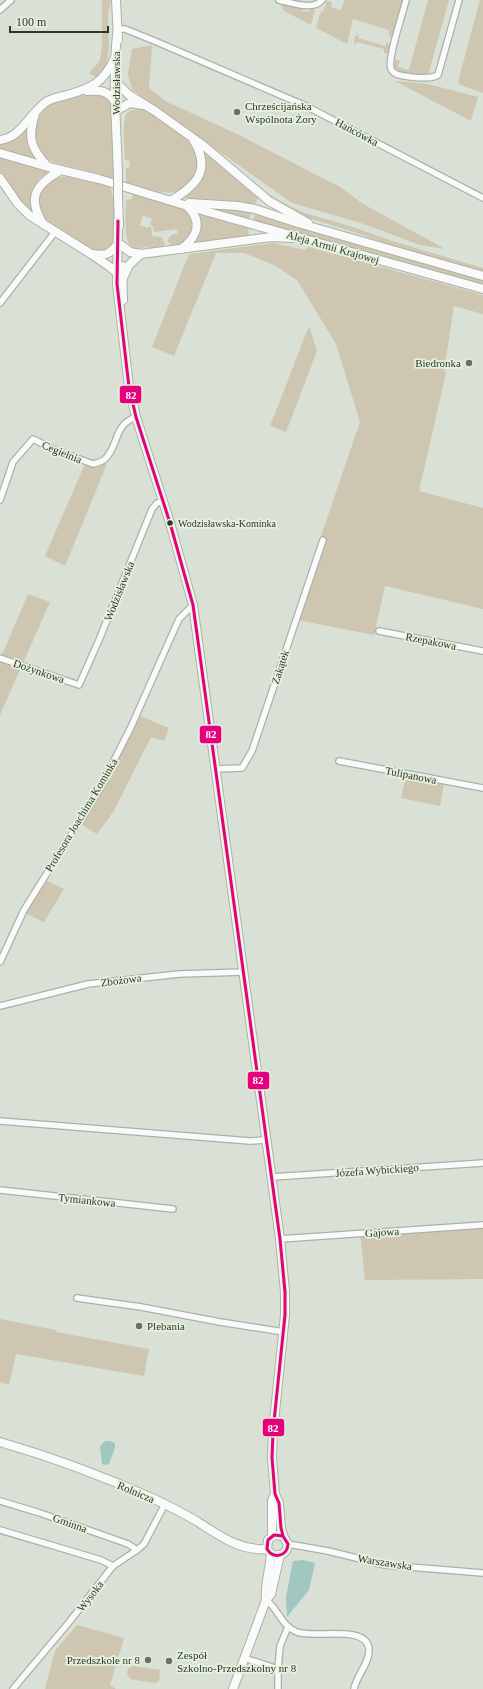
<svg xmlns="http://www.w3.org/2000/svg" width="483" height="1689" font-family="'Times New Roman',serif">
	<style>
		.green { fill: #cec6b0 }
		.water { fill: #a0c8c1 }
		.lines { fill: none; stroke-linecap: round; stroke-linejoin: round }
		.street-casing { stroke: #abb1a8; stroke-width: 8 }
		.secondary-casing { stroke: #abb1a8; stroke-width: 10 }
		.street { stroke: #f9faf9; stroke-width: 5.5 }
		.secondary { stroke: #f9faf9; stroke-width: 8 }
		.secondary-bridge-casing { stroke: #abb1a8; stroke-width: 10; stroke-linecap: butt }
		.secondary-bridge { stroke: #f9faf9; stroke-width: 8 }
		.bus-1-casing { stroke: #e5f2dd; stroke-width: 6 }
		.bus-1 { stroke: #e5007d; stroke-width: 3 }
		.poi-dot { fill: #6b7168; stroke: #e5f2dd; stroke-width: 1.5 }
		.bus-dot { fill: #30352d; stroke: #e5f2dd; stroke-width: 1.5 }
		.labels { text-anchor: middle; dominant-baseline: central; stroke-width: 3.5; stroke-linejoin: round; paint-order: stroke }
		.bus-label { font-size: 10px; fill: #30352d; stroke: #e5f2dd; text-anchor: start }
		.street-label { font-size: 11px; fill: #30352d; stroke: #e5f2dd }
		.poi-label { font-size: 11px; fill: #30352d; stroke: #e5f2dd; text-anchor: start }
		.line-badge { stroke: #e5f2dd; stroke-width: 1.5 }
		.badge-label { font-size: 11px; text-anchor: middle; font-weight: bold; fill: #fff }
	</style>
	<rect width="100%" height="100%" fill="#d9e0d5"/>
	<!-- green -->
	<g class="green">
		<path d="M102,0H111C110,5 109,10 108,15C107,34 115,66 96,77L89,74C91,67 98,66 100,59C104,44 101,17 102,0Z"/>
		<polygon points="345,0 403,0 394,34 389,37 389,30 353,19 347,44 316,28 321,11 323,12 327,1 332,2 331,7 341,10"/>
		<polygon points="428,0 449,0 428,75 401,74 393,69 395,60 400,61 398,67 409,70"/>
		<polygon points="480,0 483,0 483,93 461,85 458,82"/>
		<polygon points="280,3 303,8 302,11 308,12 311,9 315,10 311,25 284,11"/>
		<polygon points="359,35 358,38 385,46 387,42 391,47 388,53 384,53 384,49 357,42 356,45 354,42 355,36"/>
		<polygon points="152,45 149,88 167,102 235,133 340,187 363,204 445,249 420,245 361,223 292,203 132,90 128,74 132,49"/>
		<polygon points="395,81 428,84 478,97 471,121"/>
		<path d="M94,92C103,95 109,97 112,106L113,178L54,163C31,150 29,122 49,105Z"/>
		<path d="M137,106C154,115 183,131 193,148C197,155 198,164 196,172C194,179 190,182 185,186C168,200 145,188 126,182V168H129L130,161L125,160C125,150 122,123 126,115C128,111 132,110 137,110Z"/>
		<polygon points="26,128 28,146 35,159 0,150 0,143"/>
		<path d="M205,151L260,196L253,206L185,198V197C197,189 205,179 205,164C206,159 204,155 205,151Z"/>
		<path d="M0,157L49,171C47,174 42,176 39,179C31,189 29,200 32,213L25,208L0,174Z"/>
		<path d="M69,176L110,186C114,198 114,209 114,221C115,238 115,260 90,249C70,236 26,219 43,189C48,180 60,176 69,176Z"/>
		<polygon points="267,193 289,206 305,213 356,228 392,241 483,268 483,272 389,245 357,233 298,215 265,195"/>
		<path d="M133,194L181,207C198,219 195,242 173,246L168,242C168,236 172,234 178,233L177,229L154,232L153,226L150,224L152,219L143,215L140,225L148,228L149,226L151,227L152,236L161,237L165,244L162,248L149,250L148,247C143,247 137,249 132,247C123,242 126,210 126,200L132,199Z"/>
		<polygon points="196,205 252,211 249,219 213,209 196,207"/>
		<path d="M198,212L248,226L249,238L194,245C202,234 201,225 198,212Z"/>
		<polygon points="256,212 298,227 483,280 483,286 253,220"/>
		<polygon points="273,243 305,250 309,247 483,295 483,314 454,306 444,370 446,373 419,491 483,508 483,609 385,586 374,635 298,620 327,539 321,536 360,422 336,344 297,280 274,265 244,253 216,253 174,356 152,347 189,254"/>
		<polygon points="309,326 317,351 286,432 270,426"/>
		<polygon points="107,464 65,566 45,556 84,466"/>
		<polygon points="28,594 50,602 0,715 0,660"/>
		<polygon points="140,716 169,728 164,741 151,737 114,811 97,834 82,825 108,780"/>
		<polygon points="406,776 444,784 440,806 401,798"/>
		<polygon points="45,880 64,889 44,922 25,913"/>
		<polygon points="483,1228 483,1279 365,1280 361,1240 359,1237"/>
		<polygon points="0,1319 56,1330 56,1332 149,1349 144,1376 16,1354 9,1385 0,1382"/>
		<polygon points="77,1625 124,1638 110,1685 116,1689 45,1689 55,1651"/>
		<polygon points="132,1666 160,1670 159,1681 154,1683 130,1679 127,1673 128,1669"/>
	</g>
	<!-- water -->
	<g class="water">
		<polygon points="105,1441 110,1441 115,1443 115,1448 109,1464 106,1465 102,1464 100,1446"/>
		<polygon points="303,1560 315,1563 309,1590 287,1617 286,1597 293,1561"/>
	</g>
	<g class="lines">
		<!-- street casing -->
		<g class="street-casing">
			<g id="street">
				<path d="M279,0C292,3 313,11 322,0"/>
				<path d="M406,0C403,14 387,58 391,69C394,76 405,76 411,77C419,78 431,79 438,75L459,0"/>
				<polyline points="0,10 11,0"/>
				<polyline points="117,29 125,29 157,42 306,106 483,198"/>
				<polyline points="0,303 55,232"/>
				<path d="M0,500L13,462L33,439L55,450L93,464C97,463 102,462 105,459C119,446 113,425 136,417"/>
				<polyline points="379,631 483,651"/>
				<polyline points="0,658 79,685 99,640 152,509 157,503 163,501"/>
				<polyline points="339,761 483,788"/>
				<polyline points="216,769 242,768 252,751 323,540"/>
				<polyline points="0,962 24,910 99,790 131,727 179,619 193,605"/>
				<polyline points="0,1006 88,984 179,974 244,972"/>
				<polyline points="0,1121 250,1141 267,1140"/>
				<polyline points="272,1177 483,1163"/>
				<polyline points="0,1190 173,1209"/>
				<polyline points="280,1239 483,1225"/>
				<polyline points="77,1298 141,1307 220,1322 284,1332"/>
				<polyline points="0,1501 40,1513 128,1544 137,1550"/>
				<polyline points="0,1530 101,1560 113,1566"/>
				<polyline points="288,1544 328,1551 385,1565 483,1573"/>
				<path d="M266,1600C278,1608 281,1626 297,1632C313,1639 367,1624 369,1649C370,1663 356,1676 354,1689"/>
				<polyline points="244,1658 278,1669 278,1689"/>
				<polyline points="278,1669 280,1646 288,1627"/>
				<polyline points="13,1689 70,1621 113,1566 137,1550 144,1544 165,1504"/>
			</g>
		</g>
		<!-- secondary casing -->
		<g class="secondary-casing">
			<g id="secondary">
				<polyline points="116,0 118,40"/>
				<path d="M117,35C112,82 117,130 118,178"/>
				<polyline points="120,86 129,95 155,111 204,146 269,201 308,223"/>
				<path d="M87,91C99,90 108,90 115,102"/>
				<polyline points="119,109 130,103 143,105"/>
				<path d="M35,114C27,138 31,148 47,166"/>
				<path d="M0,140C21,138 30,113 46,102C52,98 60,97 67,95C92,88 103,83 115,58"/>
				<polyline points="0,153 48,167 99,179 194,208 483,289"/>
				<polyline points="0,178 18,204 29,215 91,254 110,267 117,273"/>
				<polyline points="118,197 119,226"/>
				<path d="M172,200C197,185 211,170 194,141"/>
				<polyline points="189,203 238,206 255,209 298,223 483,276"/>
				<path d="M118,221L117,284L129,387L136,417L170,523L193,605L280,1239L285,1292V1315L273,1431L272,1458L275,1494L279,1503L281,1528L283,1536L288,1544C287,1557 273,1559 267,1549L268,1540L274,1535L283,1536"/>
				<path d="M43,224C26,196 37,184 61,170"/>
				<polyline points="121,245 130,252 141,254 271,237 292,238"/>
				<path d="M181,249C198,237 203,221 187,206"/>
				<path d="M92,254C104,256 109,255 117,245"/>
				<polyline points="122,266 123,300"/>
				<polyline points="123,278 129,265 141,254"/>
				<path d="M0,1442C52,1457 103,1476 152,1498C167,1505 183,1513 198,1522C220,1536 240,1551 267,1549"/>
				<polyline points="272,1536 272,1501 275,1494"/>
				<path d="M266,1600C264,1586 270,1569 271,1554"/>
				<polyline points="233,1689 266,1600 271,1594 280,1555"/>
			</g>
		</g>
		<!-- street -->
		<use href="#street" class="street"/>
		<!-- secondary -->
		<use href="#secondary" class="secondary"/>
		<!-- secondary-bridge casing -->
		<g class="secondary-bridge-casing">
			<polyline id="secondary-bridge" points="118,178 118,197"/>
		</g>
		<!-- secondary-bridge -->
		<use href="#secondary-bridge" class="secondary-bridge"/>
		<!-- bus-1 casing -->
		<g class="bus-1-casing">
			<path id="bus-1" d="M118,221L117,284L129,387L136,417L170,523L193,605L280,1239L285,1292V1315L273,1431L272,1458L275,1494L279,1503L281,1528L283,1536L288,1544C287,1557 273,1559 267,1549L268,1540L274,1535L283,1536"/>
		</g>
		<!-- bus-1 -->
		<use href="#bus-1" class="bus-1"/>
	</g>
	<!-- markers -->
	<g class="poi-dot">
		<circle cx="237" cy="112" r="4"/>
		<circle cx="469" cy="363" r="4"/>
		<circle cx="139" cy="1326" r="4"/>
		<circle cx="148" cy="1660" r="4"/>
		<circle cx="169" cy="1661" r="4"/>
	</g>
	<circle class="bus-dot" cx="170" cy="523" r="3.5"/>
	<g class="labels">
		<!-- bus labels -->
		<g class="bus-label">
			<text x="178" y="523">Wodzisławska-Kominka</text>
		</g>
		<!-- street labels -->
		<g class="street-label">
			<text transform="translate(116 83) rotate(-90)">Wodzisławska</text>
			<text transform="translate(357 132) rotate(28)">Hańcówka</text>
			<text transform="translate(333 247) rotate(16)">Aleja Armii Krajowej</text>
			<text transform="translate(62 452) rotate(22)">Cegielnia</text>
			<text transform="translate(119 591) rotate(-68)">Wodzisławska</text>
			<text transform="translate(431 641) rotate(11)">Rzepakowa</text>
			<text transform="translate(280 667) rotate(-72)">Zakątek</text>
			<text transform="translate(39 671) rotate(19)">Dożynkowa</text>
			<text transform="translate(411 775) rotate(11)">Tulipanowa</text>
			<text transform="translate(81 815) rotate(-59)">Profesora Joachima Kominka</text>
			<text transform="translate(121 980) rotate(-7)">Zbożowa</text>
			<text transform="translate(377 1170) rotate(-4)">Józefa Wybickiego</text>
			<text transform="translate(87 1200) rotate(6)">Tymiankowa</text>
			<text transform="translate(382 1232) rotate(-4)">Gajowa</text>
			<text transform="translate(136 1492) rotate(23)">Rolnicza</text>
			<text transform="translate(70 1523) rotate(20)">Gminna</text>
			<text transform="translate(385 1562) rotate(9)">Warszawska</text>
			<text transform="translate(90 1596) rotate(-52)">Wysoka</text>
		</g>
		<!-- poi labels -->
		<g class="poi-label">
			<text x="245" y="106">Chrześcijańska<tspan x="245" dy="13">Wspólnota Żory</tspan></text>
			<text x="461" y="363" text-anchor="end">Biedronka</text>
			<text x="147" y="1326">Plebania</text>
			<text x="177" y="1655">Zespół<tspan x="177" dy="13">Szkolno-Przedszkolny nr 8</tspan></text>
			<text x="140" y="1660" text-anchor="end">Przedszkole nr 8</text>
		</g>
	</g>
	<g class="line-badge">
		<rect x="119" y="385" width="23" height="19" rx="4" fill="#e5007d"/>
		<rect x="199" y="725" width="23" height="19" rx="4" fill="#e5007d"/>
		<rect x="247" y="1071" width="23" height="19" rx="4" fill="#e5007d"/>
		<rect x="262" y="1418" width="23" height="19" rx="4" fill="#e5007d"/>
	</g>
	<g class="badge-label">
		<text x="131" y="399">82</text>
		<text x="211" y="738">82</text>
		<text x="258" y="1084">82</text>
		<text x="273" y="1432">82</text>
	</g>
	<!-- scale -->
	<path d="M10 26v6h98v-6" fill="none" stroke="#30352d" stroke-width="2"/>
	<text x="16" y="26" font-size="12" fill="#30352d" stroke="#e5f2dd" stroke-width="3" paint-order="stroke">100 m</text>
</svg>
